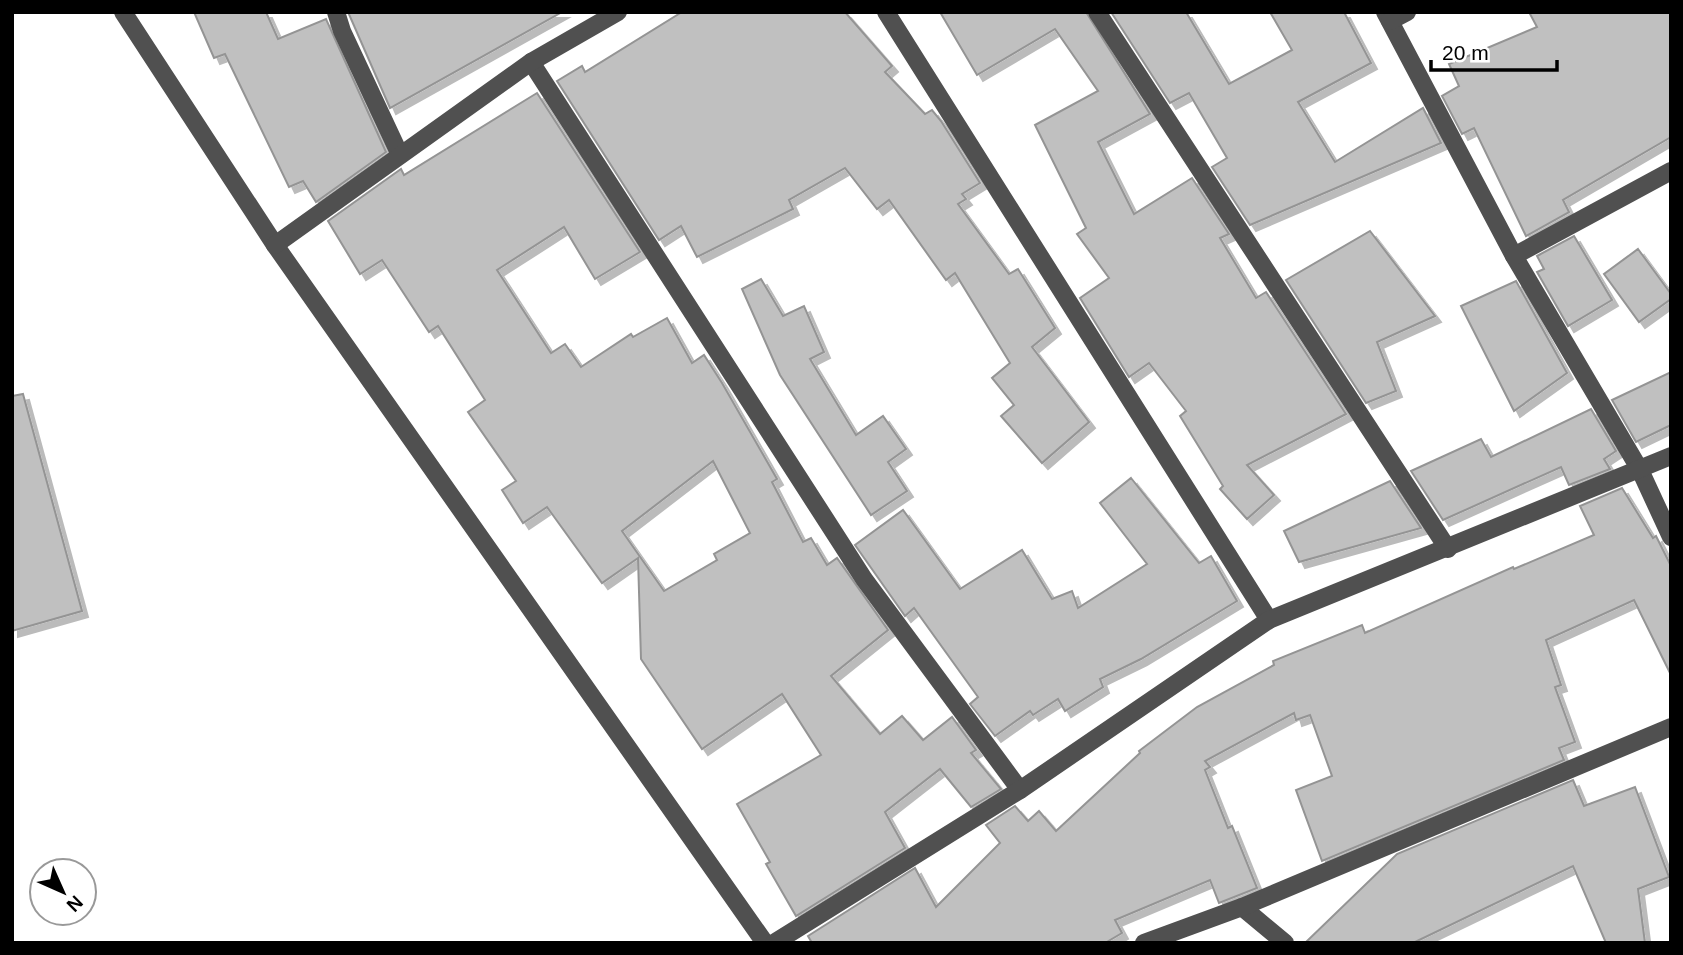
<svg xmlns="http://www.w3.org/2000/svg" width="1683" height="955" font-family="Helvetica,sans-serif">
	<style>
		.building { fill: #c0c0c0; stroke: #949494; stroke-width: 2; fill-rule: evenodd; filter: url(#shadow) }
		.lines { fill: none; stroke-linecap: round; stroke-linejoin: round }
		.minor { stroke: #505050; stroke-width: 18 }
	</style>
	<defs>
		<filter id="shadow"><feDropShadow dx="6" dy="6" stdDeviation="0" flood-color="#0004"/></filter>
	</defs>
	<rect width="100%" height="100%" fill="#fff"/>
	<!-- building -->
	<g class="building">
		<polygon points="194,12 266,12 278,39 326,19 386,152 316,202 303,181 289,187 225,54 214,58"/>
		<polygon points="348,12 562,12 390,108"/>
		<polygon points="682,12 845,12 892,66 885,72 925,114 932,110 941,121 980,183 962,194 966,199 958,204 1009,274 1018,269 1055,328 1032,347 1089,422 1042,463 1001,416 1014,405 992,378 1010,363 955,273 946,280 889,200 877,209 845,168 789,200 793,209 697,257 681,226 659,240 557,81 582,66 585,72"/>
		<polygon points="940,12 1086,12 1150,114 1098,142 1134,214 1192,178 1229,234 1220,238 1256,298 1266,292 1346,414 1247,465 1274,495 1247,519 1220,489 1223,486 1180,416 1186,411 1149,363 1129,377 1080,298 1109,278 1077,234 1086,228 1035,125 1098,91 1055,29 977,75"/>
		<polygon points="1111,12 1186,12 1229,84 1292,50 1270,12 1344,12 1371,63 1298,102 1335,162 1423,108 1441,143 1250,225 1212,167 1227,158 1189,93 1170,103"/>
		<polygon points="1529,12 1671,12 1671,137 1563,200 1569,212 1526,236 1474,128 1462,134 1442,96 1459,86 1449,64 1537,27"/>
		<path d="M537,93L640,252L595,279L564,227L497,270L551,353L565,344L581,367L631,334L633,337L667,318L692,363L704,355L722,383L777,479L772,482L803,542L811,538L827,565L837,558L888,630L831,676L880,734L902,716L923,740L952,717L976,750L971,753L1001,789L971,807L940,769L885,812L905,848L796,916L766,864L770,862L737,804L821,755L782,694L702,749L641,659L638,558L602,583L547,507L523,523L502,490L516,481L468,412L485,400L438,326L429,332L382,260L360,274L328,221L401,169L404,175ZM713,461L750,533L714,554L717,560L664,591L622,531Z"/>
		<polygon points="1370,231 1435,316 1377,342 1396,391 1366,403 1286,280"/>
		<polygon points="1574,236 1612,300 1568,326 1537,272 1544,269 1537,256"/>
		<polygon points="1638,249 1671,294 1671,299 1639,322 1604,274"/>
		<polygon points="761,279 783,316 804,306 824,352 810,359 856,435 883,416 906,449 888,462 907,491 871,515 780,375 742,289"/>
		<polygon points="1516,281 1567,373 1514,411 1461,306"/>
		<polygon points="1671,372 1671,425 1636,442 1612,400"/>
		<polygon points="23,394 82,611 12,631 12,396"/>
		<polygon points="1591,409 1616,451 1604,459 1610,469 1569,485 1561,467 1443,520 1411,471 1481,439 1491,457"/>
		<polygon points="1131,478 1199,563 1211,556 1237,601 1141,659 1100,679 1103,687 1065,711 1058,699 1033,715 1030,711 995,736 970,704 978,697 914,608 905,616 855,545 903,510 960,589 1022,550 1052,599 1072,591 1078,608 1147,564 1100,503"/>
		<polygon points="1390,481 1421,528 1299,562 1284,531"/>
		<polygon points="1622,488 1653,538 1656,536 1671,566 1671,675 1634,600 1546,640 1561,685 1555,687 1575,742 1559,748 1564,760 1322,861 1296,790 1332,776 1310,715 1296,720 1294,713 1205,761 1210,767 1205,770 1228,828 1232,826 1257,888 1219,903 1210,880 1115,920 1122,933 1105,943 812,943 808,936 915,868 936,907 1000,843 986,825 1015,806 1028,821 1039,811 1056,831 1140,753 1139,751 1197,707 1274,665 1273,661 1362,625 1365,633 1513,567 1514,569 1594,535 1580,506"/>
		<polygon points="1573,780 1584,806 1635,787 1669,877 1638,889 1645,943 1606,943 1573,866 1413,943 1305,943 1397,854"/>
	</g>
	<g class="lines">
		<!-- minor -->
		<g class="minor">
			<polyline points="123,12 275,245 765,943"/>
			<polyline points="336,12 342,31 400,155"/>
			<polyline points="886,12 1269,620"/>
			<polyline points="1097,12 1448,549"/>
			<polyline points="1385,12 1514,256 1640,470 1671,537"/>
			<polyline points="1390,21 1407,12"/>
			<polyline points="531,62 864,579 1020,790"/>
			<polyline points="275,245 531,62 618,12"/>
			<polyline points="1514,256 1671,171"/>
			<polyline points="1242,907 1285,943"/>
			<polyline points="774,943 1020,790 1269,620 1671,456"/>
			<polyline points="1144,943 1242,907 1671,727"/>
		</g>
	</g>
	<!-- border -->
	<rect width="1683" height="955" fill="none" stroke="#000000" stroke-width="28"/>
	<!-- north arrow -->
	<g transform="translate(63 892) rotate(135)"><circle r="33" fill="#ffffff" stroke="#999999" stroke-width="2"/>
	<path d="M0-5L12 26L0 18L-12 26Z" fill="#000000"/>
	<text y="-10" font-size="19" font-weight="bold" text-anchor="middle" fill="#000000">N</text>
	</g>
	<!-- scale -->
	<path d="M1431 60v10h126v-10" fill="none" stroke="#000000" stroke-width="3.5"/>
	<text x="1442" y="60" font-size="21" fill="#000000" stroke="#ffffff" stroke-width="5" paint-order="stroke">20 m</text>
</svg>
